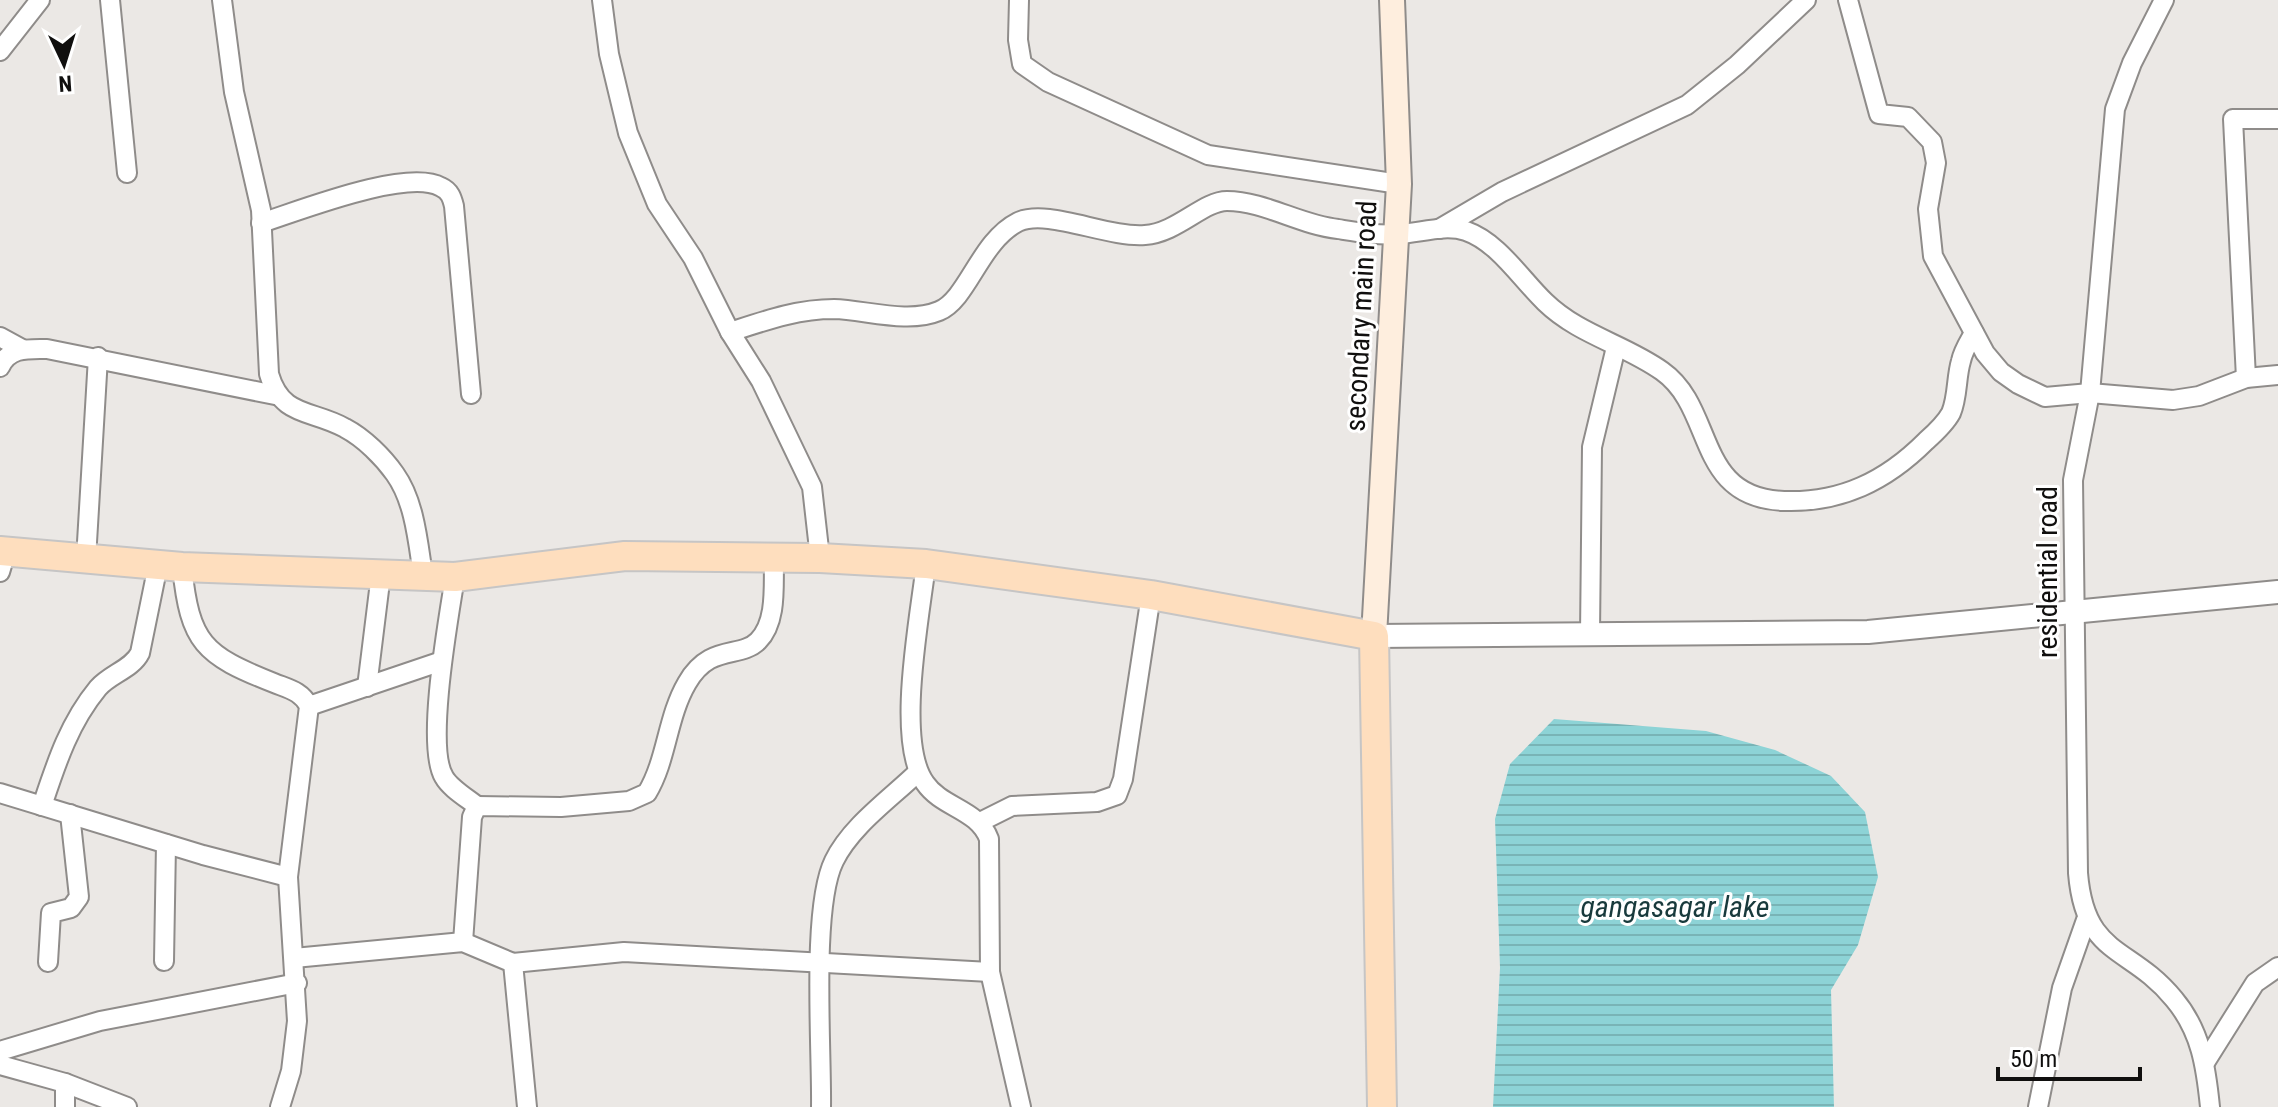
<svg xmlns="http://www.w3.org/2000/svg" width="2278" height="1107" font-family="'Roboto Condensed',sans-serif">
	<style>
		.water { fill: url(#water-rules) }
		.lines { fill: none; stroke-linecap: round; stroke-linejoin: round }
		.minor-casing { stroke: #8f8c8a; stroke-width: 22 }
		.tertiary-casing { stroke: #8f8c8a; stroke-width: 26 }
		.secondary-casing { stroke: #8f8c8a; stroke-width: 28 }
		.primary-casing { stroke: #c6c5c5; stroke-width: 32 }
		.minor { stroke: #fff; stroke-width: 18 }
		.tertiary { stroke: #fff; stroke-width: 22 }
		.secondary { stroke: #feeede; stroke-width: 24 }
		.primary { stroke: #fedebe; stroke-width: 28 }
		.labels { text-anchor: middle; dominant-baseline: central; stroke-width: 6; stroke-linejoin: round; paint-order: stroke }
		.street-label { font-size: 28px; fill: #100f0e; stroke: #fff }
		.water-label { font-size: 30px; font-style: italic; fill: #183a3c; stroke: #fff }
	</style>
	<defs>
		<pattern id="water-rules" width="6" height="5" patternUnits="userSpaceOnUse" patternTransform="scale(2)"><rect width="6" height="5" fill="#8dd3d6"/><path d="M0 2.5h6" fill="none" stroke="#79b4b6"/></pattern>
	</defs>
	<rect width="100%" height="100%" fill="#ebe8e5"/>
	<!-- water -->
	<polygon class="water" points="1554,719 1706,731 1775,750 1831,776 1865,812 1878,877 1858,945 1831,990 1834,1107 1493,1107 1500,968 1495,819 1510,764"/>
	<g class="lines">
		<!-- minor casing -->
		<g class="minor-casing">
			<g id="minor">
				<polyline points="110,0 127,173"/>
				<path d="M222,0L234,92L261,210L269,374C282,418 311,409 345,428C364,438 383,457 395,474C415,502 418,543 423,575"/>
				<polyline points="602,0 609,54 628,133 657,204 693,258 730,332 761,381 812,487 820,558"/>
				<polyline points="1019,0 1018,40 1022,64 1048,82 1208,155 1399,184"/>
				<polyline points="1848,0 1879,114 1908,117 1932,142 1936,163 1928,209 1933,256 1985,353 2001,372 2018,384 2045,397 2090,393 2173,400 2199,396 2246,378 2278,375"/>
				<path d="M2164,0L2132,63L2115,109L2090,393L2073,480L2078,873C2085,958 2130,945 2174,999C2201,1031 2206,1067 2210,1107"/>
				<polyline points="0,51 40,0"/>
				<path d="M261,223C299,211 407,168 441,187C450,191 452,198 454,206L471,394"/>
				<polyline points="1439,229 1502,192 1687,105 1737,65 1806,0"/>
				<path d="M730,332C764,321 797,309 834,309C866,310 908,324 939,311C968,299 980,241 1018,222C1047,208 1107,238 1145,235C1177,233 1203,201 1227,201C1264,201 1300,225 1338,229C1357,232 1379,236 1398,234C1420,233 1445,224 1466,231C1498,242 1521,279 1545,302C1579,335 1624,344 1662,371C1716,409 1694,498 1784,501C1841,503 1886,481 1926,441C1935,433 1945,424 1951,413C1958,397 1956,377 1961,361C1963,351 1969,342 1974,333"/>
				<polyline points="0,337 22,349"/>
				<path d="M0,367C9,347 28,349 47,349L275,395"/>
				<polyline points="2246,378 2233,119 2278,119"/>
				<polyline points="86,559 98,357"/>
				<path d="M926,564C920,617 895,741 925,783C942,808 978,809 989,839L990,972L1021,1107"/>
				<path d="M182,567C190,643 203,655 274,683C289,689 301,691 309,706L288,877L297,1021L291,1071L280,1107"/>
				<polyline points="0,572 6,552"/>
				<path d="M455,577C449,616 425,746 444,777C450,788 467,798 477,806"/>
				<polyline points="1590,634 1592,447 1616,347"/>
				<polyline points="367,687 381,574"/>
				<polyline points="309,706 442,661"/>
				<polyline points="0,793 203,855 288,877"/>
				<path d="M42,806C56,764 69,723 98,688C110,674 132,669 140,653L158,565"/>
				<polyline points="980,822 1012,806 1097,802 1117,795 1123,779 1151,595"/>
				<path d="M463,942L472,817L477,806L561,807L629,801L647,793C667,760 667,717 687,683C710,643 740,659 758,641C778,621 773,583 774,557"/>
				<polyline points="294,958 463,942 513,963 527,1107"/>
				<polyline points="164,961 166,844"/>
				<polyline points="48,962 51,913 71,908 79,897 70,814"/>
				<polyline points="513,963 624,952 990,972"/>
				<polyline points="0,1051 100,1021 297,983"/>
				<polyline points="2206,1061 2255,983 2278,967"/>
				<polyline points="0,1065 65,1083 127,1107"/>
				<polyline points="65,1083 65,1107"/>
				<path d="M821,1107C822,1049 811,908 834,861C851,826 890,799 918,772"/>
				<polyline points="2038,1107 2062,988 2086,920"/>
			</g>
		</g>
		<!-- tertiary casing -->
		<g class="tertiary-casing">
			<polyline id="tertiary" points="1374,636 1868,632 2278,592"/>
		</g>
		<!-- secondary casing -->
		<g class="secondary-casing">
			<polyline id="secondary" points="1374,636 1399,184 1392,0"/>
		</g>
		<!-- primary casing -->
		<g class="primary-casing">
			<polyline id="primary" points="0,551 182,567 455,577 625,556 820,558 926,564 1151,595 1374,636 1382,1107"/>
		</g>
		<!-- minor -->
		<use href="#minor" class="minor"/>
		<!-- tertiary -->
		<use href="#tertiary" class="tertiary"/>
		<!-- secondary -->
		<use href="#secondary" class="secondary"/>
		<!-- primary -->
		<use href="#primary" class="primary"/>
	</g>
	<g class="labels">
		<!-- street labels -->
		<g class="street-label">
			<text transform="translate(1361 316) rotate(-87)">secondary main road</text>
			<text transform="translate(2047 572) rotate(-90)">residential road</text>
		</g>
		<!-- water labels -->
		<g class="water-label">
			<text x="1675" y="906">gangasagar lake</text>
		</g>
	</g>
	<!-- north arrow -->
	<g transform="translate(64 64) rotate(176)" stroke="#ffffff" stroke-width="6" paint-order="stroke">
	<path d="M0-6L14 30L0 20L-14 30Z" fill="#100f0e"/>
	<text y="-12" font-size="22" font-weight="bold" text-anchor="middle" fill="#100f0e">N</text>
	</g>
	<!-- scale -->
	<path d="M1998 1067v12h142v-12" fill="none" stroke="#100f0e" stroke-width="4"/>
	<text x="2010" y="1067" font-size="24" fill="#100f0e" stroke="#ffffff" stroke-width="6" paint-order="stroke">50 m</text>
</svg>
